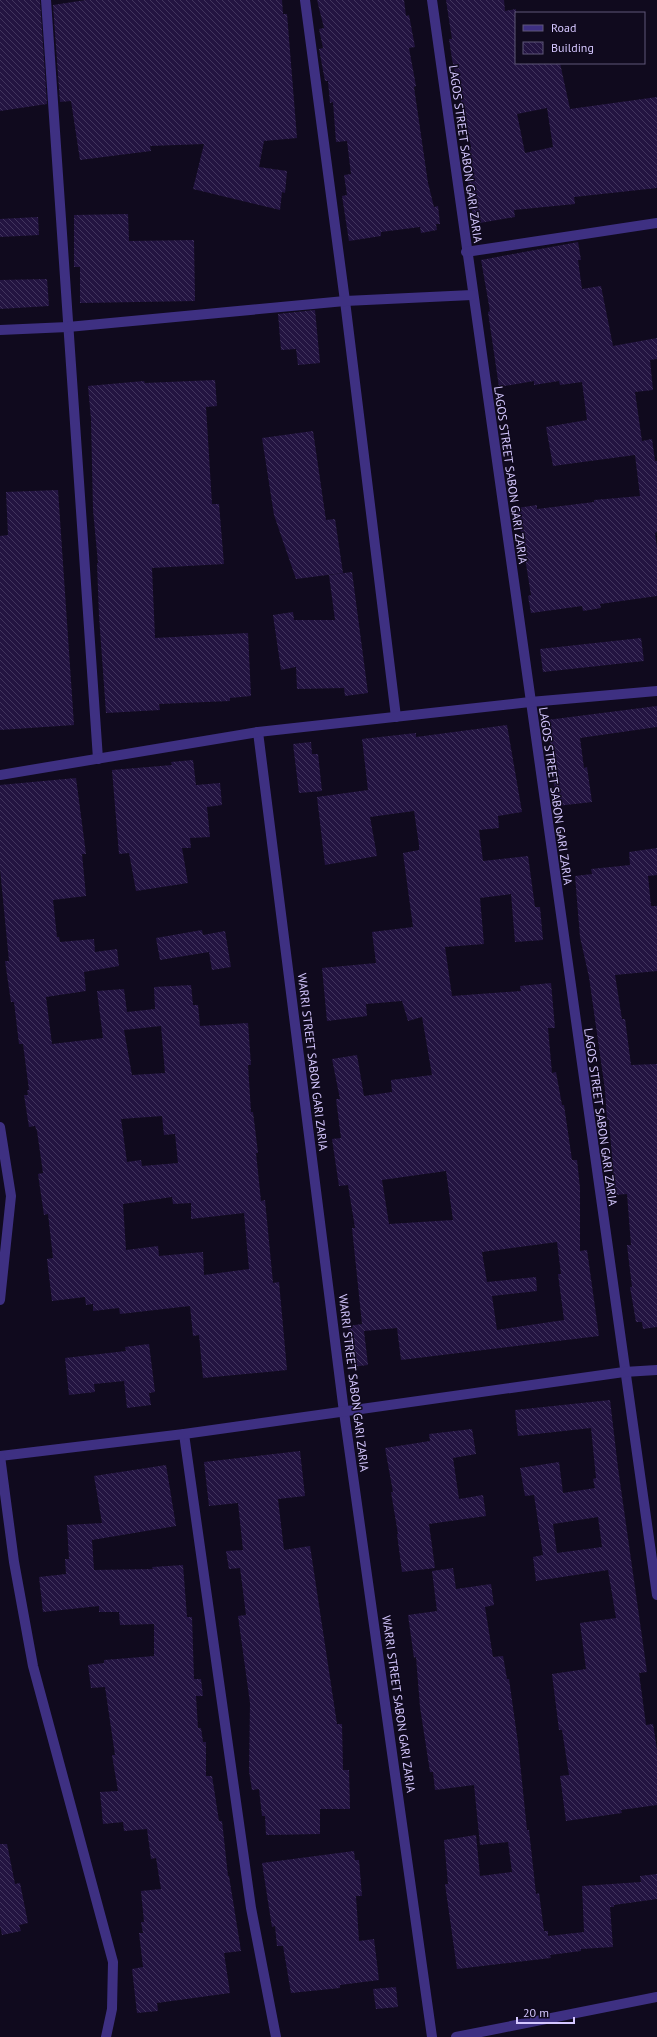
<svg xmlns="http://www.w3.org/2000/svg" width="657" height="2037" font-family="'PT Sans',sans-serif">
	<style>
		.building { fill: url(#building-back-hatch); fill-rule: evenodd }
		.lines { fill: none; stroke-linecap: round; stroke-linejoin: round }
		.street { stroke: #3e3082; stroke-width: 10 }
		.labels { text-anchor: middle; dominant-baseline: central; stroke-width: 3; stroke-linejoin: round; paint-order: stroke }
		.street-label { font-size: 12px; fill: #d5c7ff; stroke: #100a1e }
	</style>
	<defs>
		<pattern id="building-back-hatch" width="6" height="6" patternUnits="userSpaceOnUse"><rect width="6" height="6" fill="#231441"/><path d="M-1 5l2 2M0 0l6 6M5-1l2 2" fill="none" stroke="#42355e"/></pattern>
	</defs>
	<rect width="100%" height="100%" fill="#100a1e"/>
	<!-- building -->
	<g class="building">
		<polygon points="0,0 40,0 47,104 0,111"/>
		<polygon points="86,0 282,0 283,14 287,14 297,138 264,141 259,167 287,171 285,193 282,192 280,210 193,189 204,144 150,146 151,151 80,160 71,101 60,102 53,5"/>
		<polygon points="317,0 404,0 406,16 409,15 415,47 409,48 416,86 414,87 428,183 434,207 438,206 440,224 436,224 437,230 421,233 420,227 381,232 381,236 349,241 342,196 347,195 344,175 351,174 347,141 336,142 333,102 330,103 328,81 325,81 319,49 323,48 319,29 324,28"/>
		<path d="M446,0H504L505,11L516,9V63H560L570,109L657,97V188L574,197L575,204L514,210L515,217L474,224L467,177L473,175L469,147H471L452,59L449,39H452ZM547,108L553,147L525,153L517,114Z"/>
		<polygon points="128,214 129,241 194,240 195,301 80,303 80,267 74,267 74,215"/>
		<polygon points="38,217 39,235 0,237 0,219"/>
		<polygon points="578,242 581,260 578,260 582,289 601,286 613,346 657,338 657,359 650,360 653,390 635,392 642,441 652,439 655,461 657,461 657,532 655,533 657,548 657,596 600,604 601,608 583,611 582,606 531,613 528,596 531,595 517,508 537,505 537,509 594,502 594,500 640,496 635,455 553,466 546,427 587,420 582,382 560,385 559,381 534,385 534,381 499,387 488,312 490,311 481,260"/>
		<polygon points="47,279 49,306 0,309 0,280"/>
		<polygon points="315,310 320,363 298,365 296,349 281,350 278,314"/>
		<polygon points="215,380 217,406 206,407 212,504 219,504 224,564 152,568 155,638 248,633 251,696 230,698 230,701 159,704 160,710 106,713 99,616 97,563 98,563 93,510 91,419 88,386 144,381 145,383"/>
		<polygon points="313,431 326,520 335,519 343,573 296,579 274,515 262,438"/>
		<polygon points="58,490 74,725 0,730 0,536 8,535 6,492"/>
		<polygon points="352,572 368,693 345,696 344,688 297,689 296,667 281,670 273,615 293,612 294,620 335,620 329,575"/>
		<polygon points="641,638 644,661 543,672 540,649"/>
		<polygon points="657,706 657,727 580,738 584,768 587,767 592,802 557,806 552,772 555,772 547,720"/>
		<path d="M507,725L522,812L498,816L499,828L479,830L483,861L528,856L535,907H540L543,940L515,942L511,894L480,898L484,944L445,947L452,996L521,991L520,986L551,983L555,1028H548L552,1073L556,1072L562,1105H564L572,1160H577L580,1188V1251L587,1250L599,1336L401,1360L397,1328L364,1331L368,1365L352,1367L348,1326L362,1324L352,1228H355L348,1185L339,1186L332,1139L341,1138L336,1099H340L332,1059L357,1055L364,1096L392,1092L391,1080L432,1075L422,1017L408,1021L402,1001L366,1004L367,1016L327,1021L322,968L376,963L372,932L413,927L403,853L419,850V845L414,811L370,817L377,856L325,865L317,797L368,790L362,739L416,733V737ZM446,1171L453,1220L389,1224L382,1180ZM557,1242L561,1274H558L564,1320L497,1330L492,1296L537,1291L536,1277L487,1282L482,1252Z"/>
		<polygon points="311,742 312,754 318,754 322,791 299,793 293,744"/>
		<polygon points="193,760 196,785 220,783 222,805 207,807 210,837 190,838 191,848 182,848 188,883 136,891 129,853 119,854 112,770 172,765 171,762"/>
		<path d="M76,778L86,854H82L86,896L53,900L57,937H59L60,942L94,939L95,952L117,949L119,966L84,972L86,991L46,997L52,1044L103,1038L97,991L124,989L127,1012L155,1009L154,987L191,985L193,1005H198L200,1026L248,1023L251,1065H248L251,1112H253L258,1153H256L261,1201L265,1200L273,1283L279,1282L287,1370L203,1378L199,1335L193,1336L190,1306L120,1314L119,1308L93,1311V1304L86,1305L85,1297L52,1301L47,1259L53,1258L48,1214L44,1215L38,1174L43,1173L37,1131L35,1126L29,1127L24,1095H28L27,1090H29L23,1044H19L14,1002H11L5,961H9L0,869V785ZM161,1026L165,1073L132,1075L124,1030ZM162,1116L164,1135L175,1134L178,1163L142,1166L141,1160L127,1162L121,1119ZM172,1197L173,1204L191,1203V1219L244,1213L249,1269L204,1275L203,1252L159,1256L158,1246L126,1250L123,1204Z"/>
		<polygon points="657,848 657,875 648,876 651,906 657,906 657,971 615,975 622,1019 625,1019 631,1065 657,1064 657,1327 643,1329 642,1322 636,1322 630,1287 632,1287 627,1245 631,1245 627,1194 615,1195 609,1120 607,1120 605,1090 589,977 580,937 575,876 592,874 591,869 630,865 629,852"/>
		<polygon points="202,930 203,935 225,931 231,967 212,970 209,952 160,960 156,938"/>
		<polygon points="149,1344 155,1392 149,1393 151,1405 127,1408 124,1381 94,1384 95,1392 69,1395 65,1358 126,1351 125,1347"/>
		<path d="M610,1400L618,1468L647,1672L639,1673L646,1725L653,1724L657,1750V1805L621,1810L622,1813L566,1821L560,1776L569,1775L562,1730H559L552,1674L586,1669L580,1623L616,1618L608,1570L536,1581L533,1557L543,1555L534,1495L525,1496L520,1468L559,1462L563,1493L595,1488L593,1479L596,1478L591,1428L518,1436L515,1410ZM598,1517L602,1547L557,1553L553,1524Z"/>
		<polygon points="472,1429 476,1454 453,1458 459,1499 483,1495 486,1516 429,1524 435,1568 402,1572 397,1534 398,1534 391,1492 393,1492 385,1448 430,1441 429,1434"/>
		<polygon points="300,1451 305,1496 278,1499 284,1550 310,1546 337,1724 342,1724 343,1770 349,1770 350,1809 320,1809 320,1834 266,1835 265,1816 262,1816 259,1789 252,1790 249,1771 250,1703 238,1616 246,1615 240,1568 229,1569 226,1551 243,1550 238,1503 209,1506 204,1462"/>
		<polygon points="166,1465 176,1526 92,1540 94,1570 153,1569 152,1567 183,1565 187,1617 192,1617 194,1679 201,1679 203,1696 196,1696 198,1728 201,1728 203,1742 206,1742 206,1776 212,1776 219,1821 222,1821 228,1876 229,1876 241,1951 224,1953 230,1993 157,2003 158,2011 137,2013 132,1969 143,1967 139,1933 143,1933 141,1922 144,1922 141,1891 161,1889 156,1858 151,1859 147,1829 124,1831 123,1822 103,1824 100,1792 118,1791 112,1755 115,1755 105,1687 91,1688 88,1665 104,1663 104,1660 154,1656 154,1624 120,1625 119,1612 99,1612 99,1606 43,1612 39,1577 66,1574 65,1559 69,1559 67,1525 102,1523 94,1476"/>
		<polygon points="453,1568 456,1589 491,1584 494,1605 485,1607 493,1657 503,1656 507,1679 509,1679 518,1743 527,1830 529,1830 536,1894 539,1893 544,1931 548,1931 548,1936 584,1932 582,1886 641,1882 640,1876 657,1874 657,1899 614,1905 614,1907 610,1907 613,1947 581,1949 581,1951 550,1955 551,1958 457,1969 445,1884 448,1884 444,1840 476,1835 480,1876 512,1872 508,1842 480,1845 474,1785 435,1790 433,1772 430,1772 420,1707 416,1657 414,1658 408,1615 437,1611 432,1571"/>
		<polygon points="0,1844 7,1844 15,1884 20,1883 28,1923 19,1925 21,1931 2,1935 0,1926"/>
		<polygon points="354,1851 355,1860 359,1860 362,1896 356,1896 359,1941 374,1939 379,1980 340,1985 340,1988 291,1993 283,1946 277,1946 275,1926 272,1927 262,1863"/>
		<polygon points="396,1987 398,2007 376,2009 373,1989"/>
	</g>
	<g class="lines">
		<!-- street -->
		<g class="street">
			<polyline points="46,0 98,759"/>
			<polyline points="305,0 345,301 396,717"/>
			<polyline points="432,0 657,1595"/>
			<polyline points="466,252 657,223"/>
			<polyline points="0,330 68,327 345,301 472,295"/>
			<polyline points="258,732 344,1412 432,2037"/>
			<polyline points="0,775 258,732 530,702 657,691"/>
			<polyline points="0,1127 11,1196 0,1300"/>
			<polyline points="184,1434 251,1908 276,2037"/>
			<polyline points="0,1456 184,1434 624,1372 657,1370"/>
			<polyline points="0,1456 14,1562 33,1666 113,1962 112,2009 106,2037"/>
			<polyline points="456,2037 657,1997"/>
		</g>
	</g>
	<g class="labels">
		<!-- street labels -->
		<g class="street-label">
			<text transform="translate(466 154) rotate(82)">LAGOS STREET SABON GARI ZARIA</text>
			<text transform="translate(511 475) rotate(82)">LAGOS STREET SABON GARI ZARIA</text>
			<text transform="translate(556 796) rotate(82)">LAGOS STREET SABON GARI ZARIA</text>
			<text transform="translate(313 1062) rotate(83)">WARRI STREET SABON GARI ZARIA</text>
			<text transform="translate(601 1117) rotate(82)">LAGOS STREET SABON GARI ZARIA</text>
			<text transform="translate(354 1383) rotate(83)">WARRI STREET SABON GARI ZARIA</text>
			<text transform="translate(399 1704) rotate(82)">WARRI STREET SABON GARI ZARIA</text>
		</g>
	</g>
	<!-- legend -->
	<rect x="515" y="12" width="130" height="52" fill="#100a1e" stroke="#5f5678"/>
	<rect x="523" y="25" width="20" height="6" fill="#3e3082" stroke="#5f5678"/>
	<text x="551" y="32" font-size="12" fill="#d5c7ff">Road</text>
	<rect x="523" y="42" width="20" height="12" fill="url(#building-back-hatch)" stroke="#5f5678"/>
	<text x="551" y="52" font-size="12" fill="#d5c7ff">Building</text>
	<!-- scale -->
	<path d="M517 2017v6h57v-6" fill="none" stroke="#d5c7ff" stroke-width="2"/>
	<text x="523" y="2017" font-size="12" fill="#d5c7ff" stroke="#100a1e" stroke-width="3" paint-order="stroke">20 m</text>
</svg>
